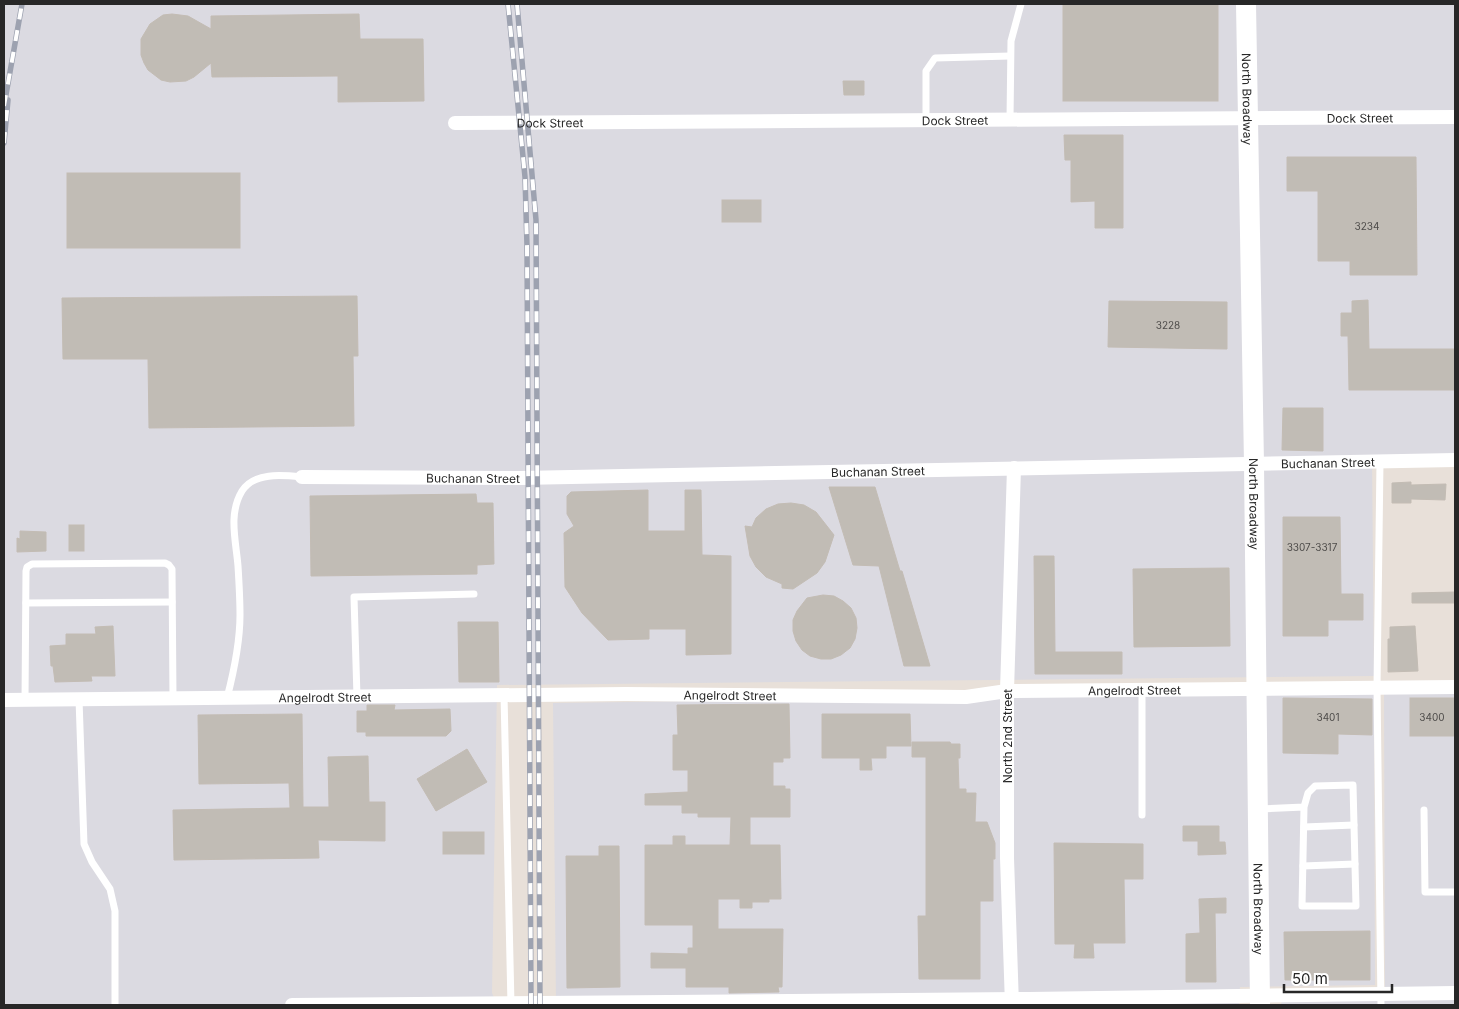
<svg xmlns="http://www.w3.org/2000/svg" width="1459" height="1009" font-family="Inter,sans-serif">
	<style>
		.industrial { fill: #dbdae1 }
		.building { fill: #c1bcb5; stroke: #c3bcb4 }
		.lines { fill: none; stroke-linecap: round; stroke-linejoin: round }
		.service { stroke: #fff; stroke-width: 7 }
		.minor { stroke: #fff; stroke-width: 14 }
		.secondary { stroke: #fff; stroke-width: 20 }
		.rail-casing { stroke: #9da2b0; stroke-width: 5.5 }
		.rail { stroke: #fff; stroke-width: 4; stroke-dasharray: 11; stroke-linecap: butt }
		.labels { text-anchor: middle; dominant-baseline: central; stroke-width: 4; stroke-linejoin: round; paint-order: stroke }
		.number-label { font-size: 10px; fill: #4e4c4a }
		.street-label { font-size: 12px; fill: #272727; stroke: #fff }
	</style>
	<rect width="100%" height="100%" fill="#e8e0d9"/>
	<!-- industrial -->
	<g class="industrial">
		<polygon points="4,4 1455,4 1455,455 1372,456 1374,676 497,685 492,993 497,1005 4,1005"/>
		<polygon points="1455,691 1455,1005 1280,1005 1282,1002 1385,1000 1384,692"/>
		<polygon points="1374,692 1375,985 1240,987 1239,1005 556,1005 553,703"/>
	</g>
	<!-- building -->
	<g class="building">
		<rect x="1063" y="4" width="155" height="97"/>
		<polygon points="172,14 188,16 211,29 211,16 359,14 360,39 423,39 424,101 338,102 338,76 212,77 211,63 194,77 186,81 170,82 161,80 148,70 144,63 141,55 141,39 150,24 163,15"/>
		<polygon points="843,81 864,81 864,95 844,95"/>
		<polygon points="1064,135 1123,135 1123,228 1095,228 1095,201 1071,202 1071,160 1065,160"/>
		<polygon points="1287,157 1416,157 1417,275 1350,275 1350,261 1318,261 1318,191 1287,191"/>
		<rect x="67" y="173" width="173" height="75"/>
		<rect x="722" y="200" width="39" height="22"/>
		<polygon points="357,296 358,356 353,356 354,426 149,428 148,359 63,359 62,298"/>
		<polygon points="1368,300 1369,349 1455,349 1455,390 1349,390 1348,336 1341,336 1341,313 1352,313 1352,301"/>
		<polygon points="1109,301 1227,302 1227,349 1108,347"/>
		<polygon points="1283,408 1323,408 1323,451 1282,450"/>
		<polygon points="1411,482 1411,485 1446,484 1445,500 1411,499 1411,503 1392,503 1392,483"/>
		<polygon points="829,487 875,487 900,571 902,571 930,666 904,666 879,566 853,565"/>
		<polygon points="648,490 648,531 685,531 685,490 701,490 702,555 731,556 731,654 686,655 686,629 649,629 649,639 608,640 582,613 565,587 564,533 574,526 567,514 567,496 571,492"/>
		<polygon points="476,494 477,503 493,503 494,564 477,565 477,574 311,576 310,496"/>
		<polygon points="791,503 804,505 816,512 834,535 825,562 817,573 793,589 782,588 782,584 766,577 756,567 750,556 745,526 752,527 756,518 766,509 778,504"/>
		<polygon points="1283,517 1340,517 1341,594 1363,594 1363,620 1328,620 1328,636 1283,636"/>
		<rect x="69" y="525" width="15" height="26"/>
		<polygon points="20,531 46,532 46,551 17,552 17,538 20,539"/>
		<polygon points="1034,556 1054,556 1055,652 1122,652 1122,674 1035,674"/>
		<polygon points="1229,568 1230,646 1134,647 1133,569"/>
		<polygon points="1455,592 1455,603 1412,603 1412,593"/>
		<polygon points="823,595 834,596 843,601 851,608 856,618 857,628 855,639 850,648 841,655 831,659 821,659 810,656 802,650 796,641 793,631 793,620 797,611 807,598"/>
		<polygon points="458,622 498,622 499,682 459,682"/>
		<polygon points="113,626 115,676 91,676 92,681 55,682 53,666 51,666 50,646 66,645 66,634 96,634 95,627"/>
		<polygon points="1415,626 1418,671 1388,672 1388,639 1390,639 1390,627"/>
		<polygon points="1283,698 1372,699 1372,735 1338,734 1338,754 1283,753"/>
		<rect x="1410" y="698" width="45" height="38"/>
		<polygon points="789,704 790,758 783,758 783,762 773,762 773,786 785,786 785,789 790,789 790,817 750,817 750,845 780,845 781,899 769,899 769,902 752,902 752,908 740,908 740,899 718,899 718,929 783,929 782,987 778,987 779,992 729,993 729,987 686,987 686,968 651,968 651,953 688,954 688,948 693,948 693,925 645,925 645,845 673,845 673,836 685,836 685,845 730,845 731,817 698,817 698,813 682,813 682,805 645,805 645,794 688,792 688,770 673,770 673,735 678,735 677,705"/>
		<polygon points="367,705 395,705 394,710 450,709 451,731 446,736 366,736 366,732 357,732 357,711 367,711"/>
		<polygon points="302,714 303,807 329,807 328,757 368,756 369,802 385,802 385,841 318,840 319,858 174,860 173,810 290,808 289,783 199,784 198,715"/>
		<polygon points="822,714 910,714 911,746 886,746 886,758 871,758 872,770 860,770 860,758 822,758"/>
		<polygon points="912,742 950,742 951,744 960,744 960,758 958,758 959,789 966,789 966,793 976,793 975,822 987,822 995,843 995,859 993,859 993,901 980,901 980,979 919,979 918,916 926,916 926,757 912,757"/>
		<polygon points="467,749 487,782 436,811 417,779"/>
		<polygon points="1183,826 1219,826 1219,842 1225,842 1226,854 1198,855 1198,841 1183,841"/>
		<rect x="443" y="832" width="41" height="22"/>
		<polygon points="1054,843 1143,844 1143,879 1124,879 1125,943 1093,943 1094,958 1074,958 1075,944 1055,944"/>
		<polygon points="599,846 619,846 620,987 567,988 566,856 599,856"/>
		<polygon points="1226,898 1226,913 1215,913 1216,982 1186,982 1186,934 1200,933 1199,899"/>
		<polygon points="1370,931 1370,980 1285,980 1284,932"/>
	</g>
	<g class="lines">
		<!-- service -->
		<g class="service">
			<polyline points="1010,119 1011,41 1021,4"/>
			<polyline points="926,120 926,71 935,58 1010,56"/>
			<polyline points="1380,462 1377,687 1381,1005"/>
			<polyline points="26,603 172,602"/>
			<polyline points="504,695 511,1005"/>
			<polyline points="357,697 354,597 474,594"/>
			<path d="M227,698C234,671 240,643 240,615C240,599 239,582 238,566C236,541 228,514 242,491C254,472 282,475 302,477"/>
			<polyline points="79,699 84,844 92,862 110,889 115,911 115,1005"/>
			<polyline points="25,700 26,571 27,567 32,564 165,563 169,565 172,569 173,698"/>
			<polyline points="1259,809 1304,807 1308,793 1315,786 1353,785 1356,906 1302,906 1304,807"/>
			<polyline points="1424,810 1425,892 1455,892"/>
			<polyline points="1142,815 1142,690"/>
			<polyline points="1304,827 1354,825"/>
			<polyline points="1303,866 1355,864"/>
		</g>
		<!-- minor -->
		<g class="minor">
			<path id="s1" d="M455,123L1455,117"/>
			<path id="s2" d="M302,477L520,478L1455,460"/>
			<path id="s3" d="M4,700L626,694L966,697L1007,691L1455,687"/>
			<polyline points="292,1005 1029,999 1455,993"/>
			<path id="s4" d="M1012,1005L1007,858V691L1014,468"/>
		</g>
		<!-- secondary -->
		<path class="secondary" id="s5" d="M1246,4L1254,464L1260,1005"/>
		<!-- rail casing -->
		<g class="rail-casing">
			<g id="rail">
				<polyline points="508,4 525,177 527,246 531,1005"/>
				<polyline points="517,4 536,220 540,1005"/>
				<polyline points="4,106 22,4"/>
				<polyline points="4,143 8,100"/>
			</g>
		</g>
		<!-- rail -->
		<use href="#rail" class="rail"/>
	</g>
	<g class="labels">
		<!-- number labels -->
		<g class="number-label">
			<text x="1367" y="226">3234</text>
			<text x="1168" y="325">3228</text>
			<text x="1312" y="547">3307-3317</text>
			<text x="1328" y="717">3401</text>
			<text x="1432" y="717">3400</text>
		</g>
		<!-- street labels -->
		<g class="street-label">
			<text stroke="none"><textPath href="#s5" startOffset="95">North Broadway</textPath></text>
			<text stroke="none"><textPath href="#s1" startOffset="905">Dock Street</textPath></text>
			<text stroke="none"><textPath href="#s1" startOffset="500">Dock Street</textPath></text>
			<text stroke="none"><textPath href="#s1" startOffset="95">Dock Street</textPath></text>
			<text stroke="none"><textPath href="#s2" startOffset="1026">Buchanan Street</textPath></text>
			<text stroke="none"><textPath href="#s2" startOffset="576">Buchanan Street</textPath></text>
			<text stroke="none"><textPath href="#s2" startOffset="171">Buchanan Street</textPath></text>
			<text stroke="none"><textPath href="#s5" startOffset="500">North Broadway</textPath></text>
			<text stroke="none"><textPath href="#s3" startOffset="1131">Angelrodt Street</textPath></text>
			<text stroke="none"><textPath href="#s3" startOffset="726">Angelrodt Street</textPath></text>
			<text stroke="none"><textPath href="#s3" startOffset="321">Angelrodt Street</textPath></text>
			<text stroke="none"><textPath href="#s4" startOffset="269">North 2nd Street</textPath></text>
			<text stroke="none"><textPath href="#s5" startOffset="905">North Broadway</textPath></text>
		</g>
	</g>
	<!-- border -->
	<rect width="1459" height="1009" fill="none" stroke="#272727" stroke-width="10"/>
	<!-- scale -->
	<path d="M1284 984v8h108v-8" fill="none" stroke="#272727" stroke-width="2.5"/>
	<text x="1292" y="984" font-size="15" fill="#272727" stroke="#ffffff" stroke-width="4" paint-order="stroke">50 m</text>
</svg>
